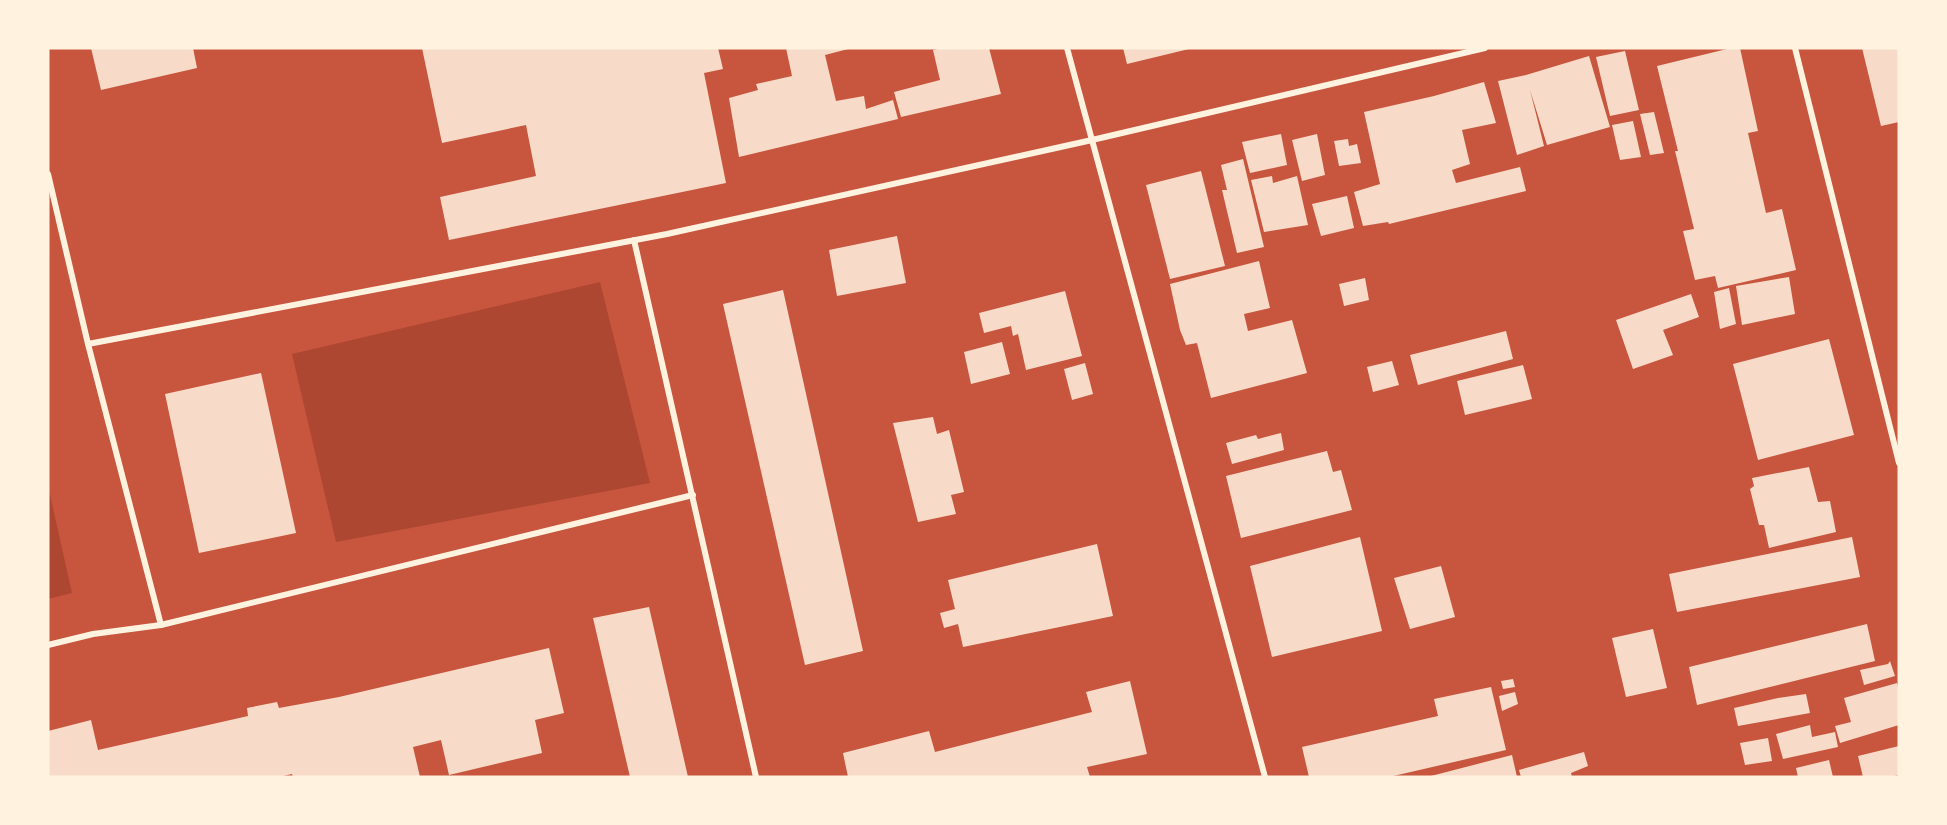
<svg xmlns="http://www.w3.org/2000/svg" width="1947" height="825" font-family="Inter,sans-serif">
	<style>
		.green { fill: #ae4732 }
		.building { fill: #f7dbc8 }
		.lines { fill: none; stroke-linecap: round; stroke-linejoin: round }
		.minor { stroke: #fff3e0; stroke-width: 6 }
	</style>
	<rect width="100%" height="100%" fill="#c8553d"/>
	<!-- green -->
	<g class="green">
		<polygon points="600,282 650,483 336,542 292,354"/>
		<polygon points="48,486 72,593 48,599"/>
	</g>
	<!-- building -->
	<g class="building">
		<polygon points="91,48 193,48 197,68 101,90"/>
		<polygon points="422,48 718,48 723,69 704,73 726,183 449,240 440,197 536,176 526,125 442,143"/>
		<polygon points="786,48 852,48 825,55 836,101 864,96 866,109 893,100 898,119 739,157 729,98 758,90 756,84 792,76"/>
		<polygon points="943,48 989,48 1001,94 901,117 894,92 940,80 933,50"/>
		<polygon points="1123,48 1188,48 1189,49 1127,64"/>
		<polygon points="1731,48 1740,48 1758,131 1748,133 1766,213 1782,209 1796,270 1718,288 1715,276 1695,280 1683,231 1694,229 1675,151 1678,151 1657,66"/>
		<polygon points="1862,48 1899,48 1899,122 1881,126"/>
		<polygon points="1625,51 1639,110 1610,116 1596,57"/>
		<polygon points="1589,56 1610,127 1547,145 1530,90 1544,146 1517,155 1498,81 1526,75"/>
		<polygon points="1484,82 1496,123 1462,130 1470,164 1452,170 1456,183 1520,167 1526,191 1389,224 1388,222 1363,226 1354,192 1380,184 1364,112 1434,96"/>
		<polygon points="1654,112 1664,153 1650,155 1640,114"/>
		<polygon points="1633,121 1641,157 1620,160 1612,125"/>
		<polygon points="1281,134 1287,165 1250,173 1242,142"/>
		<polygon points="1317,134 1325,175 1302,181 1292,140"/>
		<polygon points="1348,139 1349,146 1357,144 1361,163 1339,166 1334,141"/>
		<polygon points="1243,159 1264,247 1237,253 1222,190 1227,190 1221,165"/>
		<polygon points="1201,171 1225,266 1170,279 1146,185"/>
		<polygon points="1272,176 1273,183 1297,176 1308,225 1264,232 1251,180"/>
		<polygon points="1347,196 1354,228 1321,236 1312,204"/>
		<polygon points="897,236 906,283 837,296 829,250"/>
		<polygon points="1259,261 1270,308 1244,314 1248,331 1292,320 1307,373 1211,398 1197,343 1186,345 1180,330 1170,284"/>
		<polygon points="1789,277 1795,314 1742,325 1736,286"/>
		<polygon points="1365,278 1369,300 1344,306 1339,284"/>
		<polygon points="1729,288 1736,324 1720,329 1714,292"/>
		<polygon points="783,290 863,651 805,665 723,304"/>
		<polygon points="1065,291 1082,356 1026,370 1018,334 1013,336 1011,326 984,333 979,313"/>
		<polygon points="1691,294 1699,317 1663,330 1673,355 1633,369 1616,320"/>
		<polygon points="1506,331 1513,359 1418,385 1410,355"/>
		<polygon points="1829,339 1854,435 1758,460 1733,364"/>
		<polygon points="1002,342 1010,374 971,384 964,352"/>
		<polygon points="1392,361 1399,385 1373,392 1367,367"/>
		<polygon points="1085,363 1093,394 1072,400 1064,369"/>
		<polygon points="1523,365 1532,399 1465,415 1457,381"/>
		<polygon points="261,373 296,533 199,553 165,394"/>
		<polygon points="933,417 937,434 949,430 964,492 951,495 956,514 918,522 893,423"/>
		<polygon points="1281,433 1284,450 1232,464 1226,443 1256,435 1258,439"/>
		<polygon points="1327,451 1333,472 1341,470 1352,510 1241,538 1226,476"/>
		<polygon points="1809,467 1818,502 1830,501 1836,532 1769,548 1764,525 1759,525 1750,489 1754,486 1752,478"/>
		<polygon points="1360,537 1382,631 1272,657 1250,566"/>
		<polygon points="1852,537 1860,577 1677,612 1669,574"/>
		<polygon points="1097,544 1113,616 963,647 958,624 944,628 940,613 955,609 948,580"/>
		<polygon points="1441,566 1455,617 1410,629 1394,578"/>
		<polygon points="649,607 688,777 630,777 593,618"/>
		<polygon points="1867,624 1875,661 1697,705 1689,667"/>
		<polygon points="1653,629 1667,688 1626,697 1612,638"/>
		<polygon points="549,648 564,713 535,720 542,753 449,775 441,740 413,747 420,777 293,777 292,774 279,777 48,777 48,731 60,728 91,720 98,750 248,716 247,708 277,702 279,708 339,697"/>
		<polygon points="1890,661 1895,676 1864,685 1860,670 1888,664"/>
		<polygon points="1513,679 1515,687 1503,689 1501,681"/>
		<polygon points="1130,681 1147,754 1087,767 1090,777 848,777 843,753 929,731 935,752 1092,712 1086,692"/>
		<polygon points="1897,683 1899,691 1899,725 1840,743 1835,726 1851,722 1844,698"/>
		<polygon points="1491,687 1506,750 1389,777 1309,777 1302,747 1438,716 1434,699"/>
		<polygon points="1515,692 1518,704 1502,711 1499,696"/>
		<polygon points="1806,694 1810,713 1738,726 1734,708 1778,698"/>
		<polygon points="1810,725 1812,737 1835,732 1838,747 1783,759 1776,734"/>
		<polygon points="1768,738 1772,761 1745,765 1740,743"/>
		<polygon points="1899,746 1899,775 1890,777 1863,777 1858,756"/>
		<polygon points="1584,752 1588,766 1571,773 1572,777 1521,777 1519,770"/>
		<polygon points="1512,755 1517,777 1431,777 1431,776"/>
		<polygon points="1829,760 1833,777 1798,777 1796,768"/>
	</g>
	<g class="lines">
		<!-- minor -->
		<g class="minor">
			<polyline points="1067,48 1265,777"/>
			<polyline points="1795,48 1899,463"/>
			<polyline points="48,174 88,344 161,625"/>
			<polyline points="634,240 756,777"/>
			<polyline points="88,344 667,234 1092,140 1485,48"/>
			<polyline points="48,645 93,634 161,625 693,495"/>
		</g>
	</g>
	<!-- border -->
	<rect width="1947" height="825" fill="none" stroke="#fff3e0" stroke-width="99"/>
</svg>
